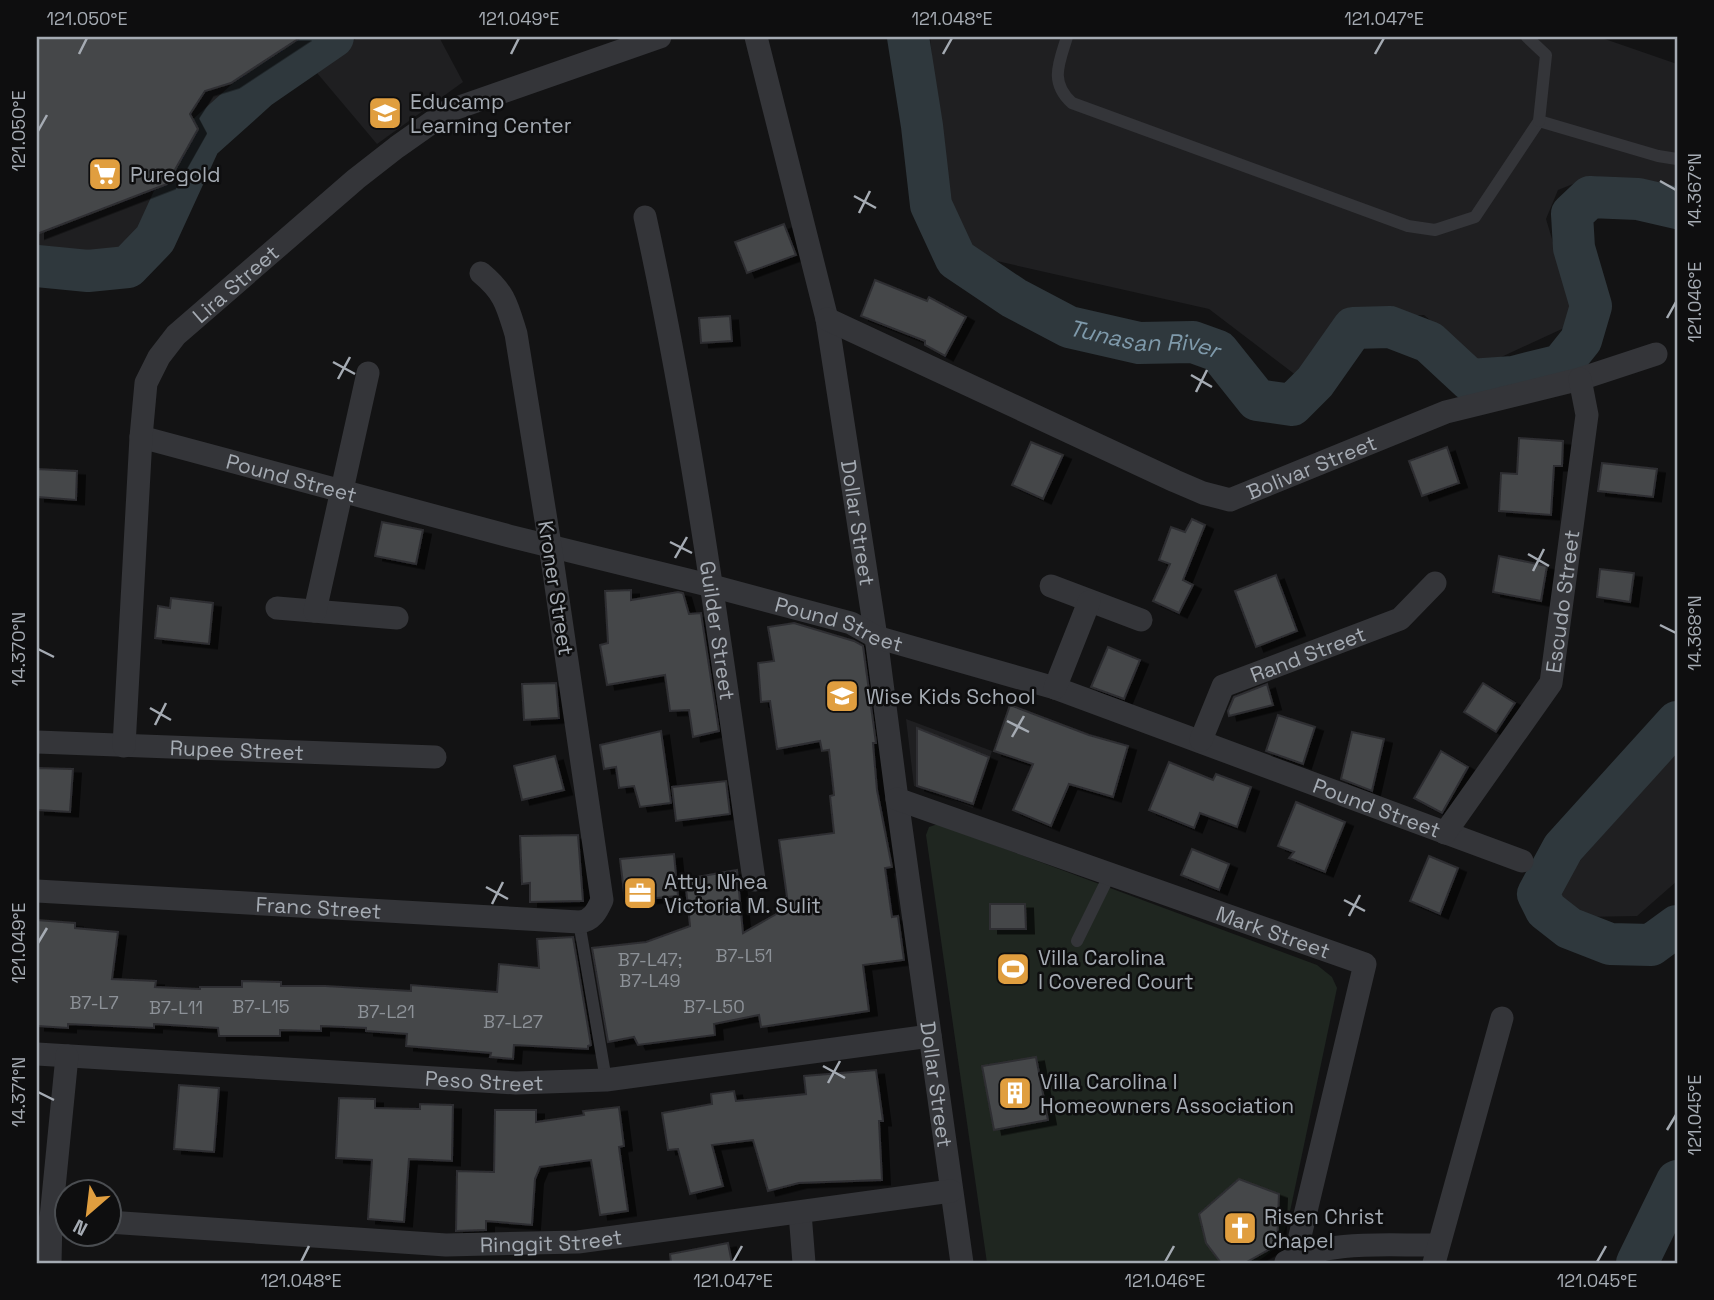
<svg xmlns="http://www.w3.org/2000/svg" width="1714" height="1300" font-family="'Space Grotesk',sans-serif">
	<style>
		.built { fill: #1f1f21 }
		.green { fill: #1f2620 }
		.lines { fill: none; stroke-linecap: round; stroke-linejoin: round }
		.river { stroke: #2f383d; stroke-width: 42 }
		.building { fill: #444649; stroke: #2d2d30; stroke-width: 2; filter: url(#shadow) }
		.service { stroke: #343539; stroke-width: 12 }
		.minor { stroke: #343539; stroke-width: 23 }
		.ticks { fill: none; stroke: #a5abb3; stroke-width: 2.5 }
		.labels { text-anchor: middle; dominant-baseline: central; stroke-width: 5; stroke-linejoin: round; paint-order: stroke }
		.number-label { font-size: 18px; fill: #8d9298 }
		.poi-label { font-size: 21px; fill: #a5abb3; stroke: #0e0e0f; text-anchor: start }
		.street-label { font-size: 21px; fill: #a5abb3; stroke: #0e0e0f }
		.water-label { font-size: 23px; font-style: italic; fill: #7f9aab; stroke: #0e0e0f }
		.neatline { fill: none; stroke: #a5abb3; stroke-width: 2.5 }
		.ticks-label { font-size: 18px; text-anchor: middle; fill: #a5abb3 }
	</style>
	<defs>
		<filter id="shadow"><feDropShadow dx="8" dy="4.5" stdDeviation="0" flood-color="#0009"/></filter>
	</defs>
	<rect width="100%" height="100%" fill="#131314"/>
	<!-- built -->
	<g class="built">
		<polygon points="37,37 307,37 249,71 203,123 144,226 108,258 37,251"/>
		<polygon points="359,37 439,37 463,82 377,144 312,67"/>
		<polygon points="930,37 1599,37 1677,64 1677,196 1649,184 1593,176 1558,190 1546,219 1577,322 1484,365 1424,315 1344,318 1297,376 1209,309 970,255 947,220"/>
		<polygon points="906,719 992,751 973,808 914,786"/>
		<polygon points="1677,745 1677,881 1637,916 1581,917 1559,908 1551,893 1640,793 1668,753"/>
	</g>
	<!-- green -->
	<path class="green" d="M938,824L1317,965L1332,977L1337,988L1288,1221C1281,1241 1274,1253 1254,1263H987L926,835L929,827Z"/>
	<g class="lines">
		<!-- river -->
		<g class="river">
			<path id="s1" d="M908,37L922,126L931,205L956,259L1014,298L1069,327L1139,343L1193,342L1218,351L1257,400L1292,405L1315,382L1353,328L1390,327L1429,342L1470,380L1513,377L1561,365L1581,340L1591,306L1574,248L1572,214L1590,197L1638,199L1677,208"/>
			<polyline points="37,266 88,271 128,267 155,239 200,141 259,88 333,37"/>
			<polyline points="1677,722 1563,848 1538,894 1546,910 1569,928 1610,944 1651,945 1677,926"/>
			<polyline points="1637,1263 1677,1181"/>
		</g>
	</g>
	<!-- building -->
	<g class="building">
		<polygon points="37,37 301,37 231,83 205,91 190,114 198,129 167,184 37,234"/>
		<polygon points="784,224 796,255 747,273 735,242"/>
		<polygon points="875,280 927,301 929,297 966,317 945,356 925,345 925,341 861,316"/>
		<polygon points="730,316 732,341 701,343 699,318"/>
		<polygon points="1519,438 1563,441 1562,466 1554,466 1551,515 1499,511 1501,473 1517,474"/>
		<polygon points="1031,442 1063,455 1043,499 1012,485"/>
		<polygon points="1447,447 1459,483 1422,496 1409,461"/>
		<polygon points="1602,463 1657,469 1653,497 1598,491"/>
		<polygon points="37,469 77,471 76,500 37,497"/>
		<polygon points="1192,519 1205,525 1183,580 1193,585 1179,613 1153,601 1170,564 1159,560 1171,527 1185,532"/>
		<polygon points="382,522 423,530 416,564 375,556"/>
		<polygon points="1499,556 1547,566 1541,601 1493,592"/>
		<polygon points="1600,569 1634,573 1630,602 1597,597"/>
		<polygon points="1276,575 1297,631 1256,647 1235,591"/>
		<polygon points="631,590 631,600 678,592 683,593 689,614 701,613 719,731 693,737 689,710 670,711 665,675 607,685 600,645 608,643 605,591"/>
		<polygon points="171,598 213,603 209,644 155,638 158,606 170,608"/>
		<polygon points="794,623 854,641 863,646 876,743 873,743 877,790 892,867 885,868 892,917 898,916 904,960 863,965 869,1011 761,1027 759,1015 714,1024 715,1035 638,1045 634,1037 608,1042 592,948 646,942 690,926 685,879 737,870 743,933 778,913 780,897 787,897 779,840 834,833 830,796 834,795 829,750 822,751 820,741 777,749 770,701 761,702 758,663 774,661 768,627"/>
		<polygon points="1108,647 1140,660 1124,699 1091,687"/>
		<polygon points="556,683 559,718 524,720 522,684"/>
		<polygon points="1483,683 1515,703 1496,732 1464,712"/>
		<polygon points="1267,684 1273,705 1229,716 1228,711 1234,697"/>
		<polygon points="1010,705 1089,735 1128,746 1113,797 1069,784 1051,826 1013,810 1033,764 994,751"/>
		<polygon points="1278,715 1315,727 1303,764 1266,751"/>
		<polygon points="917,728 989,757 973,804 917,786"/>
		<polygon points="661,731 671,803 640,807 634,786 619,788 616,767 604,769 600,745"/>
		<polygon points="1352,732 1384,739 1372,791 1341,779"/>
		<polygon points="1441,751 1468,767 1442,813 1414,798"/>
		<polygon points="555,756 564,790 522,800 514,766"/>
		<polygon points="1169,762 1213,780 1216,774 1251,787 1237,827 1200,813 1194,828 1149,810"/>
		<polygon points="37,768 73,769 70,812 37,810"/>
		<polygon points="726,781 730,814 676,821 672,787"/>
		<polygon points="1296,802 1345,822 1325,872 1289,858 1294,852 1278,846"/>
		<polygon points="578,835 583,901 530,902 530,883 522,884 520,836"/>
		<polygon points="1192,849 1229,864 1219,890 1181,875"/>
		<polygon points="674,854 678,896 625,901 620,859"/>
		<polygon points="1429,856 1458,868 1440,914 1410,901"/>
		<polygon points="990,904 1025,904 1026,929 990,929"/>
		<polygon points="37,920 75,923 75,928 118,932 112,979 156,981 155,987 200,989 200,987 242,987 242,981 281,982 281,986 326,986 411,991 411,985 497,992 499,964 539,968 537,939 573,937 591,1045 588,1046 588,1049 514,1045 513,1059 490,1057 491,1053 406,1046 407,1034 366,1031 366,1028 321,1026 321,1031 280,1030 280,1036 219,1036 218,1028 154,1024 154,1028 68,1024 68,1028 37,1026"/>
		<polygon points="1036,1057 1048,1120 994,1130 982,1066"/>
		<polygon points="876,1070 883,1121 879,1121 882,1180 799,1183 768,1191 753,1140 712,1145 723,1186 690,1194 678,1149 668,1150 662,1113 712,1104 711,1094 734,1091 736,1101 806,1094 804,1076"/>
		<polygon points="179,1085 219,1088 214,1152 174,1149"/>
		<polygon points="339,1098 375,1099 375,1108 420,1109 420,1104 453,1105 452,1161 409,1159 404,1222 368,1219 372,1160 336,1158"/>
		<polygon points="619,1107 624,1146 619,1147 628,1211 600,1215 591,1160 540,1167 535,1179 532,1225 486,1221 486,1230 456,1231 457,1171 494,1172 495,1110 536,1110 536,1122 584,1115 583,1111"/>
		<polygon points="1239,1179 1279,1194 1277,1245 1245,1263 1221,1263 1206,1243 1199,1214"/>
		<polygon points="728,1243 732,1263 671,1263 670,1254"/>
	</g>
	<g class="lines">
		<!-- service -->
		<g class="service">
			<path d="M1067,37C1059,63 1049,82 1072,103L1408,226L1435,230L1475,217L1539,121L1658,156L1677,159"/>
			<polyline points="1527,37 1546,55 1539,121"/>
			<polyline points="579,922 606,1080"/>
			<polyline points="1077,941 1110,874"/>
		</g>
		<!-- minor -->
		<g class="minor">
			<path id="s2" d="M756,37L827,319L876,637L897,799L962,1263"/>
			<path id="s3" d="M645,217C693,436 722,658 754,880"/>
			<path id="s4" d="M827,319L1175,481L1203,493L1230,500L1446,412L1580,379L1656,354"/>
			<path id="s5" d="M141,437L509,536L712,586L851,623L876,637L1055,688L1522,861"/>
			<polyline points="1051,586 1141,620"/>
			<polyline points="277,608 397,618"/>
			<polyline points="315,611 368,373"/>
			<polyline points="1055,688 1089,602"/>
			<path id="s6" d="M1201,740L1223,686L1400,619L1435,583"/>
			<path id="s7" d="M37,742L435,757"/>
			<path id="s8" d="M124,746L141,437L146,383L159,357L176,335L356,179L397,147L448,111L660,37"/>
			<path id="s9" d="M897,799L1365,964L1295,1257"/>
			<path id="s10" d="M1445,833L1551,683L1587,415L1580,379"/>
			<path id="s11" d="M37,891L579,922C592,921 597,911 602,900L550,545L516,334C507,305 505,293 481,273"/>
			<path id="s12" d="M37,1054L516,1083L606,1080L930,1036"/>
			<polyline points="800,1213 804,1263"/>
			<path id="s13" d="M108,1222L446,1245L578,1242L951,1191"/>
			<path d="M1286,1262C1330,1239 1390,1246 1438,1245"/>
			<polyline points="50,1263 51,1218 67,1056"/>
			<polyline points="1434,1263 1502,1018"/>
		</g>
	</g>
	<!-- ticks -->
	<path class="ticks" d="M79,54L87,38M511,54L519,38M943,54L952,38M1375,54L1384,38M38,131L47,115M1660,181L1676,190M854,196L876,208M859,213L870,191M1667,318L1676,302M333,362L355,374M1191,375L1212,387M338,379L350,357M1196,392L1207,370M670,542L692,553M1528,554L1549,566M675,558L687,537M1533,571L1544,549M1660,625L1676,633M38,649L54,657M150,708L171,720M1007,721L1029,732M155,725L166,703M1012,737L1024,716M486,887L508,899M1344,900L1365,911M492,904L503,882M1349,916L1360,895M38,943L47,928M823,1066L845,1078M828,1083L840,1061M38,1092L54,1100M1667,1130L1676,1115M301,1262L309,1246M733,1262L742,1246M1165,1262L1174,1246M1597,1262L1606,1246"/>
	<!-- icons -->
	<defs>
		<g id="school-square" transform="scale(1.75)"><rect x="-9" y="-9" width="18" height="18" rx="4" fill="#e09e3f" stroke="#0e0e0f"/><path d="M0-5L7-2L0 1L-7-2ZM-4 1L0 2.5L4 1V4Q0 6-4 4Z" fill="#fff"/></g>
		<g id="supermarket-square" transform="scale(1.75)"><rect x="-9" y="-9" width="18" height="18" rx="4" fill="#e09e3f" stroke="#0e0e0f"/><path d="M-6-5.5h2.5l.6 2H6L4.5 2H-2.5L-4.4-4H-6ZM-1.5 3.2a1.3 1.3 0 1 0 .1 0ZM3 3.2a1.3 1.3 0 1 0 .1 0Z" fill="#fff"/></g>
		<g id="office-square" transform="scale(1.75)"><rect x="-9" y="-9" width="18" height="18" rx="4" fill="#e09e3f" stroke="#0e0e0f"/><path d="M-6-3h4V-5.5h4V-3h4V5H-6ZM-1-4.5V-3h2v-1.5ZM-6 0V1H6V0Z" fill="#fff"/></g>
		<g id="stadium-square" transform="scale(1.75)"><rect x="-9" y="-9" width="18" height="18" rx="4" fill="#e09e3f" stroke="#0e0e0f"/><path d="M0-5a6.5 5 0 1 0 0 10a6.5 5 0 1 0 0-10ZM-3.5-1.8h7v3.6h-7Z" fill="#fff"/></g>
		<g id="building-square" transform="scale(1.75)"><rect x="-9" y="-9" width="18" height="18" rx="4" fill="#e09e3f" stroke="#0e0e0f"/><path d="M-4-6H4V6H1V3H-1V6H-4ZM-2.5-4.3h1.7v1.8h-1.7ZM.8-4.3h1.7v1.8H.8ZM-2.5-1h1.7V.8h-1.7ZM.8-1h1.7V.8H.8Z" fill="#fff"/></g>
		<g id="church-square" transform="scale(1.75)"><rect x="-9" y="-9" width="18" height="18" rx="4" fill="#e09e3f" stroke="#0e0e0f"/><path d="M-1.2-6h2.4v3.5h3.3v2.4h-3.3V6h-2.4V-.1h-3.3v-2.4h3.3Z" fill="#fff"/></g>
	</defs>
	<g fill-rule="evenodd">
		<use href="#school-square" x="385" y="113"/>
		<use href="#supermarket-square" x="105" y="174"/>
		<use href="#school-square" x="842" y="696"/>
		<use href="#office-square" x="640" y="893"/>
		<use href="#stadium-square" x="1013" y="969"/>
		<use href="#building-square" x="1015" y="1093"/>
		<use href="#church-square" x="1240" y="1228"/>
	</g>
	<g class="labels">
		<!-- number labels -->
		<g class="number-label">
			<text x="744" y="955">B7-L51</text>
			<text x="650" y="959">B7-L47;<tspan x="650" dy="21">B7-L49</tspan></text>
			<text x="94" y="1002">B7-L7</text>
			<text x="261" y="1006">B7-L15</text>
			<text x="714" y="1006">B7-L50</text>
			<text x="176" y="1007">B7-L11</text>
			<text x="386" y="1011">B7-L21</text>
			<text x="513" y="1021">B7-L27</text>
		</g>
		<!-- poi labels -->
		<g class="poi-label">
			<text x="410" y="101">Educamp<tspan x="410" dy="24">Learning Center</tspan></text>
			<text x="130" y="174">Puregold</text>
			<text x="866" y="696">Wise Kids School</text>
			<text x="664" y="881">Atty. Nhea<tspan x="664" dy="24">Victoria M. Sulit</tspan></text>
			<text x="1038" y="957">Villa Carolina<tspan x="1038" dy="24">I Covered Court</tspan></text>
			<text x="1040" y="1081">Villa Carolina I<tspan x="1040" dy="24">Homeowners Association</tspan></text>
			<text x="1264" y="1216">Risen Christ<tspan x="1264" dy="24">Chapel</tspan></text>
		</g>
		<!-- street labels -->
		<g class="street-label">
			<text stroke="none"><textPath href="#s8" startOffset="499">Lira Street</textPath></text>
			<text stroke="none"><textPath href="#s4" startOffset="530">Bolivar Street</textPath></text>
			<text stroke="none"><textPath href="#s5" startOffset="156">Pound Street</textPath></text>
			<text stroke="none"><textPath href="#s2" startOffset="497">Dollar Street</textPath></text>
			<text transform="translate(556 588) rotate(81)">Kroner Street</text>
			<text stroke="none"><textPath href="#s10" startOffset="266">Escudo Street</textPath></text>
			<text stroke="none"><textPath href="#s5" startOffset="723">Pound Street</textPath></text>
			<text stroke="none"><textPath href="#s3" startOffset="420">Guilder Street</textPath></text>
			<text stroke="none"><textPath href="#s6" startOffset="149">Rand Street</textPath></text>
			<text stroke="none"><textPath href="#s7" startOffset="200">Rupee Street</textPath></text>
			<text stroke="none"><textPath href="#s5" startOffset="1292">Pound Street</textPath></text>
			<text stroke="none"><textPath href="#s11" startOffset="282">Franc Street</textPath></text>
			<text stroke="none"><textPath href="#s9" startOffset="399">Mark Street</textPath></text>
			<text stroke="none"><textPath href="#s12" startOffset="448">Peso Street</textPath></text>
			<text stroke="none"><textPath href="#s2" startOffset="1064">Dollar Street</textPath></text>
			<text stroke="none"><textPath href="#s13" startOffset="444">Ringgit Street</textPath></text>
		</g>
		<!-- water labels -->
		<g class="water-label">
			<text stroke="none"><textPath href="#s1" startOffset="438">Tunasan River</textPath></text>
		</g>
	</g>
	<!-- border -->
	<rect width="1714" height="1300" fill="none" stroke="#0e0e0f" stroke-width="77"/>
	<!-- north arrow -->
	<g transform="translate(88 1213) rotate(208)"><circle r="33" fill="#0e0e0f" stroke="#4a4d51" stroke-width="2"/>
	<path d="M0-5L12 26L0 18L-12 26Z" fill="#e09e3f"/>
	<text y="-10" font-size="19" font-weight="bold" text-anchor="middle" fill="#a5abb3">N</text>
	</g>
	<rect x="38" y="38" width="1638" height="1224" class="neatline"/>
	<g class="ticks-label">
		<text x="87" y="25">121.050°E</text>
		<text x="519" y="25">121.049°E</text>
		<text x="952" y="25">121.048°E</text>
		<text x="1384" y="25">121.047°E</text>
		<text transform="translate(19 131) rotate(-90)" y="6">121.050°E</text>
		<text transform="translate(1695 190) rotate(-90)" y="6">14.367°N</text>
		<text transform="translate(1695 302) rotate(-90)" y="6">121.046°E</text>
		<text transform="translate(1695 633) rotate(-90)" y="6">14.368°N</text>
		<text transform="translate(19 649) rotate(-90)" y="6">14.370°N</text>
		<text transform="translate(19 943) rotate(-90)" y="6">121.049°E</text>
		<text transform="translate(19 1092) rotate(-90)" y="6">14.371°N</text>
		<text transform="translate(1695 1115) rotate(-90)" y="6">121.045°E</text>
		<text x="301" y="1287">121.048°E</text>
		<text x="733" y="1287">121.047°E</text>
		<text x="1165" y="1287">121.046°E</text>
		<text x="1597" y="1287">121.045°E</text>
	</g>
</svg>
